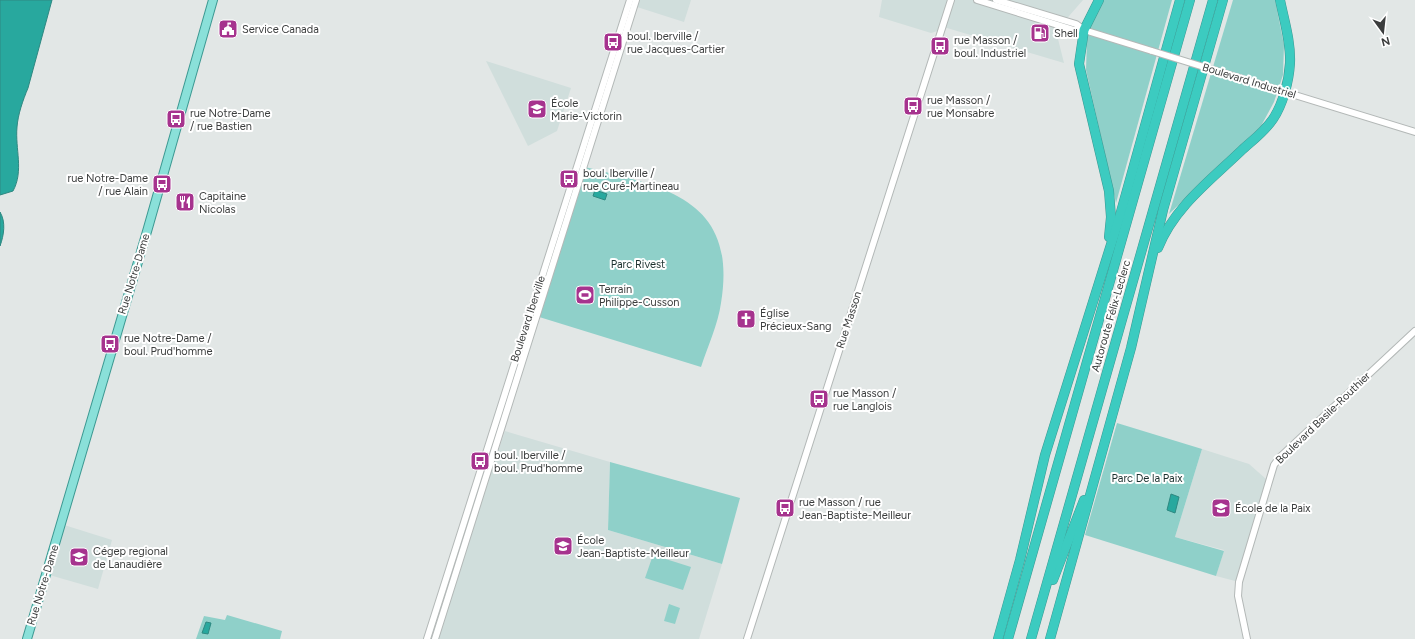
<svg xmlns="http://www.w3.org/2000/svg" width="1415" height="639" font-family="Figtree,sans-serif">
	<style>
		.built { fill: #d0dedc }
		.green { fill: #8fd0c9 }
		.water { fill: #28a89e; stroke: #2e8881 }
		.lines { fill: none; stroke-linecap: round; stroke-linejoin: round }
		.minor-casing { stroke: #b3b8b7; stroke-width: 8 }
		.major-casing { stroke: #3c9992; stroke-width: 10 }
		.highway-casing { stroke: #3c9992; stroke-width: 10 }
		.minor { stroke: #fff; stroke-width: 6 }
		.major { stroke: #8ae0d9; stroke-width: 8 }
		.highway { stroke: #3ccbc0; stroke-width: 9 }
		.minor-bridge-casing { stroke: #b3b8b7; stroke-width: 8; stroke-linecap: butt }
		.minor-bridge { stroke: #fff; stroke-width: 6 }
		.labels { text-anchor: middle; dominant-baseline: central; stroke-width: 4; stroke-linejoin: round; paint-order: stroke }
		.poi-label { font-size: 11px; fill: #3b3d3d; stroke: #fff; text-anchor: start }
		.street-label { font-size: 11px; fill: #3b3d3d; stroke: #fff }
		.park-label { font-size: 11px; fill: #1c312f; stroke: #fff }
	</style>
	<rect width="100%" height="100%" fill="#e2e7e6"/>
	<!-- built -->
	<g class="built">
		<polygon points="637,0 691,0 684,22 634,6"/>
		<polygon points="882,0 1083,0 1056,31 1064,63 947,28 931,33 879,17"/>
		<polygon points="486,61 571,88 557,131 528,146"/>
		<polygon points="505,431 610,462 608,530 722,564 699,639 435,639"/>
		<polygon points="1202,449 1249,464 1266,479 1239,582 1216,576 1224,550 1175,537"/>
		<polygon points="61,524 112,540 98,589 46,574"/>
	</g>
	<!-- green -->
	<g class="green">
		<polygon points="1103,0 1172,0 1116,203 1086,70 1087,39 1092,20"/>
		<polygon points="1233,0 1275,0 1284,45 1283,75 1274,102 1261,126 1169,214"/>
		<path d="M585,167C665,187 738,199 721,303C718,324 708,346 701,367L536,316Z"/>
		<polygon points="1117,423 1202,449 1175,537 1224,551 1216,576 1085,535"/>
		<polygon points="610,462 740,498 722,564 608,530"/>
		<polygon points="653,555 691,567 683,590 645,578"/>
		<polygon points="669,604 680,608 675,624 664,621"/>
		<polygon points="227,615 282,631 280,639 196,639 204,616 225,620"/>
	</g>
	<!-- water -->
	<g class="water">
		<path d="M0,0H52L28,88C23,100 18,114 17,127C15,149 24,171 13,191L0,195Z"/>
		<polygon points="595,190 607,194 605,200 593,196"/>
		<path d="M0,212C6,222 4,235 0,246Z"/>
		<polygon points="1171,494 1179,497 1175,513 1167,510"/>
		<polygon points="206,622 211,623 208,634 202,633"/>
	</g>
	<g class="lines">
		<!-- minor casing -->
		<g class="minor-casing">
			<g id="minor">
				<polyline points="977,0 1074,30 1084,30 1152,51"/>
				<polyline points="996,0 1076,24 1084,30"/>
				<polyline points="1217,71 1415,132"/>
				<polyline points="427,639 630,0"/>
				<polyline points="435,639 636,0"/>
				<polyline points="747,639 951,0"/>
				<polyline points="1247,639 1238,596 1239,582 1274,465 1279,458 1415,331"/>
			</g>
		</g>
		<!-- major casing -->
		<g class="major-casing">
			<polyline id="major" points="27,639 148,228 213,0"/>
		</g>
		<!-- highway casing -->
		<g class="highway-casing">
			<g id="highway">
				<polyline points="1099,0 1084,30 1079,64 1109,191 1111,217 1109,237"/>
				<path d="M1158,248C1174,207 1212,179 1243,149C1253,140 1265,131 1273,119C1283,104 1289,81 1290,63C1291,42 1284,20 1280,0"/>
				<polyline points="1053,580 1084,500"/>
				<polyline points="998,639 1020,560 1045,455 1119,219 1180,0"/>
				<polyline points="1008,639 1190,0"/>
				<polyline points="1031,639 1213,0"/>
				<polyline points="1050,639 1131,348 1163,210 1223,0"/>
			</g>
		</g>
		<!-- minor -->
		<use href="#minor" class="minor"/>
		<!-- major -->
		<use href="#major" class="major"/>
		<!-- highway -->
		<use href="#highway" class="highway"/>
		<!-- minor-bridge casing -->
		<g class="minor-bridge-casing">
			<polyline id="minor-bridge" points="1152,51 1217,71"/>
		</g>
		<!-- minor-bridge -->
		<use href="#minor-bridge" class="minor-bridge"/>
	</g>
	<!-- icons -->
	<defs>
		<g id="civic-square" transform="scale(1)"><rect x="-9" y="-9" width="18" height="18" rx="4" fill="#a6338e" stroke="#fff"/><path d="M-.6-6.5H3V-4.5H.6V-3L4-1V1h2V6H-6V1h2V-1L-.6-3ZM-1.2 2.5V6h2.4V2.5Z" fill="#fff"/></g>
		<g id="fuel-square" transform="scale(1)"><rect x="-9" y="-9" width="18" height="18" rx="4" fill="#a6338e" stroke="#fff"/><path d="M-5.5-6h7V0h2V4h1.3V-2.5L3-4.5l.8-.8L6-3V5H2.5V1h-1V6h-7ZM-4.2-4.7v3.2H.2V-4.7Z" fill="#fff"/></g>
		<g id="bus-square" transform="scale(1)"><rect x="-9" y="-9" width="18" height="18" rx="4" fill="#a6338e" stroke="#fff"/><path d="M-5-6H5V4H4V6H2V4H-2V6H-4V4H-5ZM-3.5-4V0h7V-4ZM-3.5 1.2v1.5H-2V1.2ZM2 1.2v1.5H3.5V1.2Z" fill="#fff"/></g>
		<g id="school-square" transform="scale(1)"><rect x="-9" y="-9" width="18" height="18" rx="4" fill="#a6338e" stroke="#fff"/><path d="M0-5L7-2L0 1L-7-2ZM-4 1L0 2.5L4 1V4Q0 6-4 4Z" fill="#fff"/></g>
		<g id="restaurant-square" transform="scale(1)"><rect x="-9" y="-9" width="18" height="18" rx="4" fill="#a6338e" stroke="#fff"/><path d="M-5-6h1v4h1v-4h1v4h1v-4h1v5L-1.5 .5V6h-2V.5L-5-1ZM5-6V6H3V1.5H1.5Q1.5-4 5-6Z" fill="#fff"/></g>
		<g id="stadium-square" transform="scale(1)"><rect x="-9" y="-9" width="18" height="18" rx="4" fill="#a6338e" stroke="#fff"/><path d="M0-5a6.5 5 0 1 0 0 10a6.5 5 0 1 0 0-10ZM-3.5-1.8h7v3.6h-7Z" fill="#fff"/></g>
		<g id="church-square" transform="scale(1)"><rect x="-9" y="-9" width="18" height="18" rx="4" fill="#a6338e" stroke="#fff"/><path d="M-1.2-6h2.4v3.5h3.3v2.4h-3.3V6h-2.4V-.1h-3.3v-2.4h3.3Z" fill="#fff"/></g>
		<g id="university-square" transform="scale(1)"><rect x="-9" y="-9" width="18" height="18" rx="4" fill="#a6338e" stroke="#fff"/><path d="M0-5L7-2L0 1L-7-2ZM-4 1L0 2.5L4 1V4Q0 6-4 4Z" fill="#fff"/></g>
	</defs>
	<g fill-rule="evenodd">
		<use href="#civic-square" x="228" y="29"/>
		<use href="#fuel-square" x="1040" y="33"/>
		<use href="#bus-square" x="613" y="42"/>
		<use href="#bus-square" x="940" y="46"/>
		<use href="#bus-square" x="913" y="106"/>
		<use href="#school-square" x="537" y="109"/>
		<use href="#bus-square" x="176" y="119"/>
		<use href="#bus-square" x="569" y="179"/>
		<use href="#bus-square" x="162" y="184"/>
		<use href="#restaurant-square" x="185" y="202"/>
		<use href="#stadium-square" x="585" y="295"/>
		<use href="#church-square" x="746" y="319"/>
		<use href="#bus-square" x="110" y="344"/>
		<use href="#bus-square" x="819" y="399"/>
		<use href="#bus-square" x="480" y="461"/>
		<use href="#bus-square" x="785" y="508"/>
		<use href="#school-square" x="1221" y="508"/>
		<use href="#school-square" x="563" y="546"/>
		<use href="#university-square" x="79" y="557"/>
	</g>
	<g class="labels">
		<!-- poi labels -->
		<g class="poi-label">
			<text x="242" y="29">Service Canada</text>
			<text x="1054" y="33">Shell</text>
			<text x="627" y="36">boul. Iberville /<tspan x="627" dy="13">rue Jacques-Cartier</tspan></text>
			<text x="954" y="40">rue Masson /<tspan x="954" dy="13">boul. Industriel</tspan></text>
			<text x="927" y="100">rue Masson /<tspan x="927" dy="13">rue Monsabre</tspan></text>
			<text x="551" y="103">École<tspan x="551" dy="13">Marie-Victorin</tspan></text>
			<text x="190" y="113">rue Notre-Dame<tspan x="190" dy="13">/ rue Bastien</tspan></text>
			<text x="583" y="173">boul. Iberville /<tspan x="583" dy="13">rue Curé-Martineau</tspan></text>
			<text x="148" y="178" text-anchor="end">rue Notre-Dame<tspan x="148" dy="13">/ rue Alain</tspan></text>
			<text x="199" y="196">Capitaine<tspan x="199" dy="13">Nicolas</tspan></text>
			<text x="599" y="289">Terrain<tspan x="599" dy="13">Philippe-Cusson</tspan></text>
			<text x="760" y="313">Église<tspan x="760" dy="13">Précieux-Sang</tspan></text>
			<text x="124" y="338">rue Notre-Dame /<tspan x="124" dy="13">boul. Prud'homme</tspan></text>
			<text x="833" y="393">rue Masson /<tspan x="833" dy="13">rue Langlois</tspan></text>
			<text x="494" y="455">boul. Iberville /<tspan x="494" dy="13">boul. Prud'homme</tspan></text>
			<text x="799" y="502">rue Masson / rue<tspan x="799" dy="13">Jean-Baptiste-Meilleur</tspan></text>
			<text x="1235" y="508">École de la Paix</text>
			<text x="577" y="540">École<tspan x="577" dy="13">Jean-Baptiste-Meilleur</tspan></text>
			<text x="93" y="551">Cégep regional<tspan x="93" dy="13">de Lanaudière</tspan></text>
		</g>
		<!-- street labels -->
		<g class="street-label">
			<text transform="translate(1249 81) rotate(17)">Boulevard Industriel</text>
			<text transform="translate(134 274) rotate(-73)">Rue Notre-Dame</text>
			<text transform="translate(1111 316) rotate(-74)">Autoroute Félix-Leclerc</text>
			<text transform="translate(528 319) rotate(-72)">Boulevard Iberville</text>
			<text transform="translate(849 320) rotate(-72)">Rue Masson</text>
			<text transform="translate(1323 418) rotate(-44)">Boulevard Basile-Routhier</text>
			<text transform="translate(43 585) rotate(-73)">Rue Notre-Dame</text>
		</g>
		<!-- park labels -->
		<g class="park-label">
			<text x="638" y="264">Parc Rivest</text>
			<text x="1147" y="478">Parc De la Paix</text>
		</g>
	</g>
	<!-- north arrow -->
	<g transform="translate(1383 32) rotate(165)" stroke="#ffffff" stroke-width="3" paint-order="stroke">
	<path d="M0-3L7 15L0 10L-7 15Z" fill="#3b3d3d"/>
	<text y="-6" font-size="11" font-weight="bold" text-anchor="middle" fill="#3b3d3d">N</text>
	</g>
</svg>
